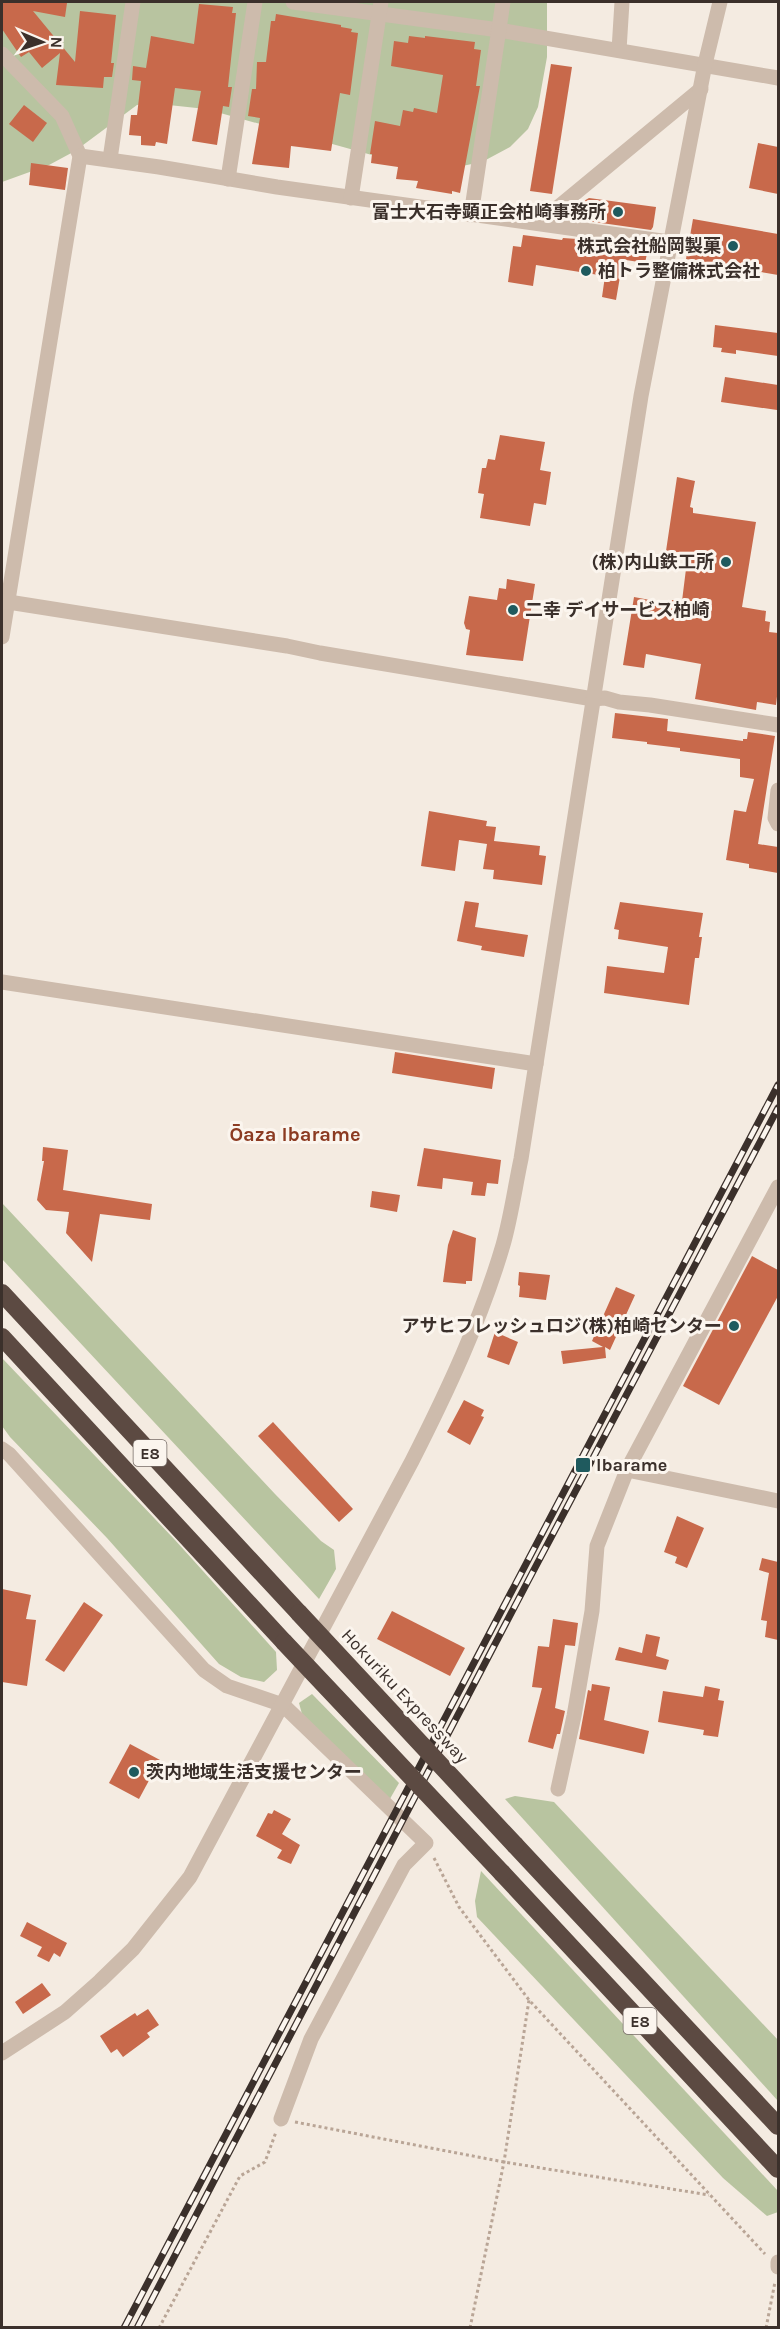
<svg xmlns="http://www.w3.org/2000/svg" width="780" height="2329" font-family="Karla,'Noto Sans JP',sans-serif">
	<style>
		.green { fill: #b8c4a0 }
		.building { fill: #c8694b }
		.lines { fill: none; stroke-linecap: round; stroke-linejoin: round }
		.path { stroke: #b9a596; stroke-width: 3; stroke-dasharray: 3 3; stroke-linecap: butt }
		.minor { stroke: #cdbbac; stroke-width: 15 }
		.highway { stroke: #5c4a42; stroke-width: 18 }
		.rail-casing { stroke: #3b302b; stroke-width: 7 }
		.rail { stroke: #fbf5ee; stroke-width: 4.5; stroke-dasharray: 14; stroke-linecap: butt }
		.highway-bridge { stroke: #5c4a42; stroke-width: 18 }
		.poi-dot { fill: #1f5a5e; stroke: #fbf5ee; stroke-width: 2 }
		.labels { text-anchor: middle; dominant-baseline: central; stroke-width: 6; stroke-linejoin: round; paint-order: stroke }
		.shield { fill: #fbf5ee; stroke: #756b66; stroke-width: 1.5 }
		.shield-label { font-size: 16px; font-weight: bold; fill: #3b302b }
		.poi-label { font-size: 18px; font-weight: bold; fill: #3b302b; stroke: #fbf5ee; text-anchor: end }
		.street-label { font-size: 18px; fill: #3b302b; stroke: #fbf5ee }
		.neighbourhood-label { font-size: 20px; font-weight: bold; fill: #8c3b22; stroke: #fbf5ee }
	</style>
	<rect width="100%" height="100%" fill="#f4ebe1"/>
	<!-- green -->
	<g class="green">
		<polygon points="2,2 547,2 547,57 538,107 528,129 510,147 482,162 452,168 415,167 206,109 150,103 137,105 75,151 49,165 2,182"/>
		<polygon points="2,1203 275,1494 321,1541 334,1550 336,1569 319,1599 2,1259"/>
		<polygon points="2,1358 175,1540 276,1652 277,1670 264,1682 241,1677 219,1664 107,1538 10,1437 2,1426"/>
		<polygon points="312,1694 399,1783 387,1804 302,1714 299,1703"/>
		<polygon points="515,1796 554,1802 778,2040 778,2101 505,1799"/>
		<polygon points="481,1871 778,2191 778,2212 767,2216 723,2178 477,1917 475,1901"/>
	</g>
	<!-- building -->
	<g class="building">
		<polygon points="2,2 56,2 67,3 65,17 33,11 75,62 80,11 116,15 111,63 114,63 112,77 104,77 103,88 56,85 60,53 42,68 29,52 21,57 2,29"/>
		<polygon points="199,4 233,7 232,13 236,13 228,87 232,87 229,107 223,106 217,145 192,141 201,91 175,88 167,144 156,142 155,146 141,145 141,136 129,135 131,115 137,115 141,81 132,80 133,66 146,68 151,36 194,44"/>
		<polygon points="276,14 341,25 341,27 352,29 351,32 358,33 350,95 340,93 331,151 291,146 289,168 252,164 260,118 248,116 252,89 256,89 257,62 266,62 271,21 275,21"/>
		<polygon points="409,36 425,38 425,36 475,42 474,49 481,50 476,86 480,86 460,193 452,191 452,194 416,188 418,181 396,179 398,167 371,163 372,154 370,154 375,121 400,126 403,110 413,112 414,108 437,113 443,75 391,66 394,41 408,43"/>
		<polygon points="551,64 572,67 552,194 530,191"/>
		<polygon points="24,105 47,123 33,142 9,124"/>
		<polygon points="758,143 778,147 778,194 749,188"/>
		<polygon points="31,163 68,168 65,190 29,185"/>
		<polygon points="589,198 656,207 653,227 651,230 580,220 582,202"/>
		<polygon points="693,219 778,234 778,275 686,259"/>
		<polygon points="523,235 562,240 563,238 577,239 648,249 645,263 626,260 625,266 622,265 616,300 602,297 605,276 536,265 533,286 508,282 513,246 521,247"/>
		<polygon points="715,325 778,333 778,356 736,350 736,354 721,352 722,348 713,347"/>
		<polygon points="725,377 778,385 777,410 721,402"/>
		<polygon points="500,435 545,442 540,470 551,472 546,505 534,503 530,526 480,518 484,494 478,493 482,468 486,468 488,459 495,460"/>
		<polygon points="677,477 695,481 690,507 693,508 693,513 756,522 742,607 766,611 765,621 770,622 769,632 778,633 778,688 776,705 757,702 756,710 695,699 701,664 646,654 644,668 623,665 634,597 671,604 672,600 682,601 688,553 666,551"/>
		<polygon points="507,579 535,584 523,661 466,655 470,630 466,629 464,623 469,596 497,600 499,588 506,589"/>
		<polygon points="615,713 668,719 667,731 743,741 743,739 747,739 748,732 775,736 758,844 778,847 778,873 749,868 749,864 726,860 734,810 746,812 754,779 740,777 740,759 680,751 680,748 647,744 647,742 612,738"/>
		<polygon points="429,811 487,821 486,826 496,827 494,841 540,846 539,855 546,856 542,885 493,879 494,870 483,869 487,844 459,840 455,871 421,866"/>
		<polygon points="465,901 479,903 475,927 528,935 524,957 481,950 482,946 457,941"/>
		<polygon points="620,902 703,913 699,937 702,937 699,958 695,958 689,1005 604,993 607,966 664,973 668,947 618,939 619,930 614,929"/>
		<polygon points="395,1052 495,1068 492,1089 392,1073"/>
		<polygon points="43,1147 68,1150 63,1190 152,1204 150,1220 100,1214 92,1262 66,1233 69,1212 46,1210 37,1200 44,1161 42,1161"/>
		<polygon points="424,1148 501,1160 498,1184 487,1183 485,1196 471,1195 473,1182 443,1178 442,1189 417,1186"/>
		<polygon points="372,1191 400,1195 397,1212 370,1207"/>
		<polygon points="453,1230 476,1238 472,1281 466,1281 466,1284 443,1282 448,1245"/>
		<polygon points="752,1256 778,1270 778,1296 719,1405 683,1386"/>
		<polygon points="519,1272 550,1275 546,1300 519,1297 520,1286 518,1285"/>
		<polygon points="616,1287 635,1295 610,1350 605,1347 606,1358 563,1364 561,1351 603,1347 592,1341"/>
		<polygon points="495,1332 518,1342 509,1365 487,1357"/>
		<polygon points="464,1400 484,1410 481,1416 484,1417 470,1445 447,1432"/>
		<polygon points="273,1422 353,1509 339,1522 258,1436"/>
		<polygon points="677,1516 704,1528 687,1568 675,1563 677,1557 664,1552"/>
		<polygon points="762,1558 778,1562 778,1640 765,1637 767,1621 761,1620 769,1573 759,1570"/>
		<polygon points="2,1589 31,1595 26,1619 36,1620 27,1686 2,1682"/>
		<polygon points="84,1602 103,1615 64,1672 45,1660"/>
		<polygon points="392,1611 465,1648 450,1676 377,1639"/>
		<polygon points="553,1619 578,1623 575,1646 565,1645 555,1708 565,1711 560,1734 557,1734 553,1749 528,1742 542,1688 532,1687 538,1646 549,1647"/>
		<polygon points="646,1634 660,1637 656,1656 669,1660 666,1670 615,1660 619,1647 642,1653"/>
		<polygon points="592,1684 610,1687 604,1720 649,1731 644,1754 579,1739 588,1690 591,1691"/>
		<polygon points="705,1686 720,1689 718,1700 724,1701 718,1737 703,1735 704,1730 658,1722 663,1691 703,1697"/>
		<polygon points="130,1744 160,1760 139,1799 109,1783"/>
		<polygon points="274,1810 291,1819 282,1834 300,1845 291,1864 277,1858 282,1850 256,1836 268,1813 272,1814"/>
		<polygon points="27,1922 67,1943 60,1957 54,1953 49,1962 37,1956 42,1947 20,1936"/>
		<polygon points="42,1983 51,1995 23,2014 15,2002"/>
		<polygon points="148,2009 159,2025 147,2033 150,2037 123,2057 117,2049 111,2053 100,2036 135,2013 137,2016"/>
	</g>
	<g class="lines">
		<!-- path -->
		<g class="path">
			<polyline points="434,1858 459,1907 529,2000 765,2254"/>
			<polyline points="295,2122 504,2162 709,2195"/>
			<polyline points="159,2328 240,2176 265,2162 276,2132"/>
			<polyline points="470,2328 504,2162 529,2000"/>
			<polyline points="766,2328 775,2282"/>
		</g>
		<!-- minor -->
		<g class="minor">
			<polyline points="293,2 499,30 778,78"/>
			<polyline points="619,50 622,2"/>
			<polyline points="2,54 62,116 80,156 2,637"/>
			<polyline points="80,156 159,167 277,187 669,242"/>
			<polyline points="110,159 133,2"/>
			<polyline points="228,179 255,2"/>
			<polyline points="351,198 381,2"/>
			<polyline points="471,215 503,2"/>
			<polyline points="520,219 556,209 701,89"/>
			<polyline points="2,601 287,646 320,653 593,699 605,698 619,702 650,705 778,725"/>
			<polyline points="778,790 775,818 778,824"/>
			<polyline points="2,982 536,1064"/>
			<polyline points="2,1449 9,1454 204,1670 227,1686 283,1705 426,1843 404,1865 311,2039 281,2119"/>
			<polyline points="627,1470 778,1501"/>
			<polyline points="558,1789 574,1716 592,1611 597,1546 627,1470 778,1187"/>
			<path d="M2,2053L65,2012L100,1981L133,1949L190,1877L412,1461C447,1392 481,1320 503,1245C511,1217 515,1187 521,1159L641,396L705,64L720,2"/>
			<polyline points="778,2262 778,2267"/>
		</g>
		<!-- highway -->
		<g class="highway">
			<polyline points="2,1293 299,1613"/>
			<polyline points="2,1337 284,1642"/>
			<polyline points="515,1845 778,2126"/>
			<polyline points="502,1873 778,2169"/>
		</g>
		<!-- rail casing -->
		<g class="rail-casing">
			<g id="rail">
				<polyline points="124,2328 778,1085"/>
				<polyline points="137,2328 528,1581 778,1108"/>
			</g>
		</g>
		<!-- rail -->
		<use href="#rail" class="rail"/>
		<!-- highway-bridge -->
		<g class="highway-bridge">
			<polyline points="299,1613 515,1845"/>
			<polyline points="284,1642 502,1873"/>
		</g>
	</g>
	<!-- markers -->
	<g class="poi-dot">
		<circle cx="618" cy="212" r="6"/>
		<circle cx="733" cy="246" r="6"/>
		<circle cx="586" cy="271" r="6"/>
		<circle cx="726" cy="562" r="6"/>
		<circle cx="513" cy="610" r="6"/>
		<circle cx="734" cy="1326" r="6"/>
		<rect x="575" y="1457" width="16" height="16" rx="3"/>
		<circle cx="134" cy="1772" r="6"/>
	</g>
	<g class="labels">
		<!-- shield labels -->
		<g class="shield">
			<rect x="133.5" y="1440" width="33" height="26" rx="4.5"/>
			<rect x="623.5" y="2008" width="33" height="26" rx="4.5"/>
		</g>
		<g class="shield-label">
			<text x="150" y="1453">E8</text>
			<text x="640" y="2021">E8</text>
		</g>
		<!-- poi labels -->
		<g class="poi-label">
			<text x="606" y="212">富士大石寺顕正会柏崎事務所</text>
			<text x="721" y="246">株式会社船岡製菓</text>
			<text x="598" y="271" text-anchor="start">柏トラ整備株式会社</text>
			<text x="714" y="562">(株)内山鉄工所</text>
			<text x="525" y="610" text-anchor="start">二幸 デイサービス柏崎</text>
			<text x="722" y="1326">アサヒフレッシュロジ(株)柏崎センター</text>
			<text x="596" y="1465" text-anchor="start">Ibarame</text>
			<text x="146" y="1772" text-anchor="start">茨内地域生活支援センター</text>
		</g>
		<!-- street labels -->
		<g class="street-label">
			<text transform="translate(405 1696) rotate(47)">Hokuriku Expressway</text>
		</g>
		<!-- neighbourhood labels -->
		<g class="neighbourhood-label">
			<text x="295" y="1134">Ōaza Ibarame</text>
		</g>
	</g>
	<!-- border -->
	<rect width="780" height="2329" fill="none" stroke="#3b302b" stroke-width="6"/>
	<!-- north arrow -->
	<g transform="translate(42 42) rotate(92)" stroke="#fbf5ee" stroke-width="4.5" paint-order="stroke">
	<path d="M0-4.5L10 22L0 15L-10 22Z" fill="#3b302b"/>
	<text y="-9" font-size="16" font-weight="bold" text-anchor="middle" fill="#3b302b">N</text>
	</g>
</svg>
